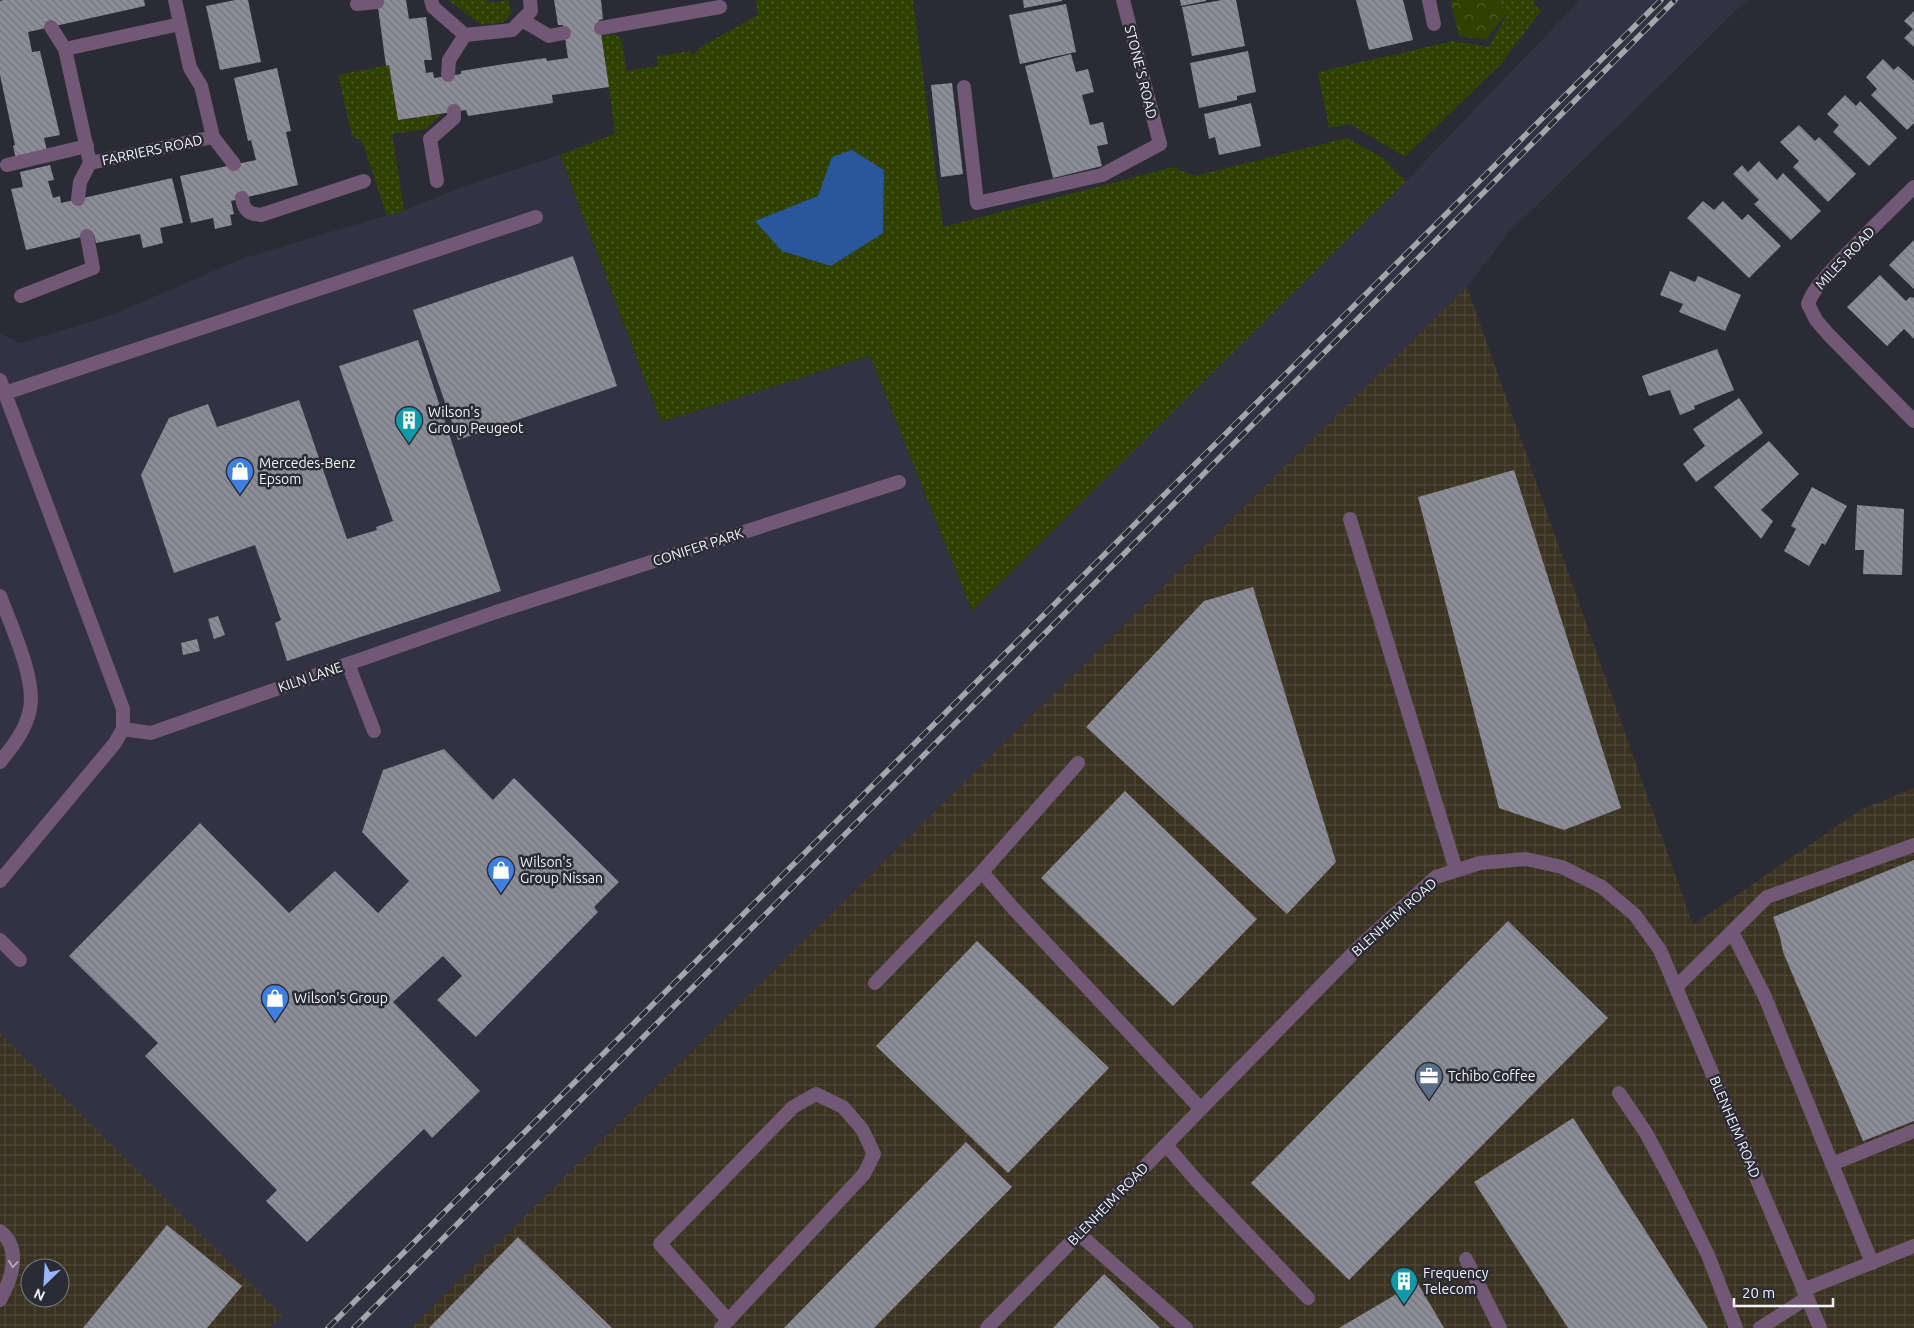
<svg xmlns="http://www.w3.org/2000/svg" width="1914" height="1328" font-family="Ubuntu,sans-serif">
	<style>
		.built { fill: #333242 }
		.industrial { fill: url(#industrial-grid); fill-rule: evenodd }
		.grass { fill: url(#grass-dots) }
		.forest { fill: url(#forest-crowns) }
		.water { fill: #2a579b }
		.building { fill: url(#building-back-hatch) }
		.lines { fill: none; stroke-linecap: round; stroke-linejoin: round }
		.service { stroke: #715875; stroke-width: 14 }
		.minor { stroke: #715875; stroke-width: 14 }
		.rail-casing { stroke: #a5a5ad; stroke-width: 5.5 }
		.rail { stroke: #2b2b35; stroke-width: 4; stroke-dasharray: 11; stroke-linecap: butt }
		.oneway { stroke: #b2a5b6 }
		.labels { text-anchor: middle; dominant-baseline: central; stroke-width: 5; stroke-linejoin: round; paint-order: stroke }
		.street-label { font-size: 14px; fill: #f2f2f8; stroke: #2b2b35 }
		.poi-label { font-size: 14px; fill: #f2f2f8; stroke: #2b2b35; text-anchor: start }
	</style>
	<defs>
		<pattern id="industrial-grid" width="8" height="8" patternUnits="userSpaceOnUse" patternTransform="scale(1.25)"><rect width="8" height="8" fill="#3b3322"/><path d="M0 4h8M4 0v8" fill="none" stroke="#4e4738"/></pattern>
		<pattern id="grass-dots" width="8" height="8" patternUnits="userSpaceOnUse" patternTransform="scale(1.25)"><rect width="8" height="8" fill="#2f4100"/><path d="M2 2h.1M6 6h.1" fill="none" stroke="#4e5d26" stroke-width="1.8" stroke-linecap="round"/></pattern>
		<pattern id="forest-crowns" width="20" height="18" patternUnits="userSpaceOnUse" patternTransform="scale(1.25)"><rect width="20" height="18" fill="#2f4100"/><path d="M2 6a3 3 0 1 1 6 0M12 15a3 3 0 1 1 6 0" fill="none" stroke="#4e5d26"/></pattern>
		<pattern id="building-back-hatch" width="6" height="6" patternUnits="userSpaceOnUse" patternTransform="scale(1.25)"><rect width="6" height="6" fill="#8d8d99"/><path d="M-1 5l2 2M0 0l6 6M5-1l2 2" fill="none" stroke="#75757d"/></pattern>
	</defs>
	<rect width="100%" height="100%" fill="#2b2b35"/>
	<!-- built -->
	<polygon class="built" points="1580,0 1747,0 1508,233 1467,287 411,1328 269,1328 281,1315 0,1033 0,334 21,343 112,315 244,258 404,210 476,182 560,155 661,422 870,356 972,610 1406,181"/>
	<!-- industrial -->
	<g class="industrial">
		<polygon points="1467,287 1693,925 1862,809 1914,788 1914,1328 411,1328"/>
		<path d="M0,1033L282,1315L269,1328H0ZM30,1268H60V1298H30Z"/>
	</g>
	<!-- grass -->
	<g class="grass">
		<polygon points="448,0 487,0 487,3 509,0 511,14 504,22 482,25"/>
		<polygon points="756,0 913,0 943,227 1173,167 1195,176 1347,138 1383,158 1406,181 972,611 870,356 661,422 560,155 615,134 602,36 615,34 621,39 627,71 658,66 657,56 690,51 693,56 702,46 758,15"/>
		<polygon points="1498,0 1535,0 1533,3 1541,11 1499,66 1405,157 1350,124 1329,128 1318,72 1453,41 1489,47 1507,14"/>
		<polygon points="389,65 398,120 443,113 426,129 392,134 404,210 387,216 362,141 352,136 338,75"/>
	</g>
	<!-- forest -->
	<polygon class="forest" points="1455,0 1498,0 1507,13 1486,40 1459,36 1451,2"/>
	<!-- water -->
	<polygon class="water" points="852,150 884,170 883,233 831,266 782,251 755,221 818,196 832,157"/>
	<!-- building -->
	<g class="building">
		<polygon points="3,0 144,0 145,6 28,32 32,52 40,51 60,135 44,138 47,151 16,159 13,146 15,145 0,75 0,1"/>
		<polygon points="235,0 248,0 261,62 220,70 206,6"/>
		<polygon points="377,0 406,0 409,19 426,17 432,60 424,60 426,73 433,72 434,78 461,74 461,71 504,64 546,58 547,61 568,58 563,25 558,25 554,0 601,0 603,19 599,20 609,87 552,95 553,103 468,116 466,110 398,120 389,65 386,66"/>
		<polygon points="1023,0 1062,0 1062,1 1024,8"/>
		<polygon points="1180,0 1206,0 1206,1 1181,6"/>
		<polygon points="1222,0 1236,0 1245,46 1192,56 1182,7"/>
		<polygon points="1356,0 1403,0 1413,40 1369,50"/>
		<polygon points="1066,4 1076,52 1020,64 1009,15"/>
		<polygon points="1914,11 1914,47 1904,38 1913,29 1904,21"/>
		<polygon points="1248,51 1256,92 1237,96 1237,100 1199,108 1190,63"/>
		<polygon points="1071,54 1076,72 1088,69 1094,92 1082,95 1090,125 1103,122 1108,144 1097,146 1102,166 1053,178 1025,66"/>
		<polygon points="1883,59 1894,70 1898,66 1914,81 1914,123 1907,130 1871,95 1877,89 1866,77"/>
		<polygon points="277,68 291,131 286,132 298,185 231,201 234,214 230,215 232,225 215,229 213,218 191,223 180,176 256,160 251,140 248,141 234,78"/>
		<polygon points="952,83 963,174 941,177 931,85"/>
		<polygon points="1845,95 1856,106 1860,101 1897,138 1869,166 1833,132 1839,125 1827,114"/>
		<polygon points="1251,103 1261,146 1219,155 1215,137 1209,139 1204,114"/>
		<polygon points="1799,125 1815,141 1819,137 1856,174 1828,202 1793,167 1799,161 1780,142"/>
		<polygon points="1759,161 1777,180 1783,173 1821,211 1791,240 1754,204 1759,200 1733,174 1742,165 1748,172"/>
		<polygon points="50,165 54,180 48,181 53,198 60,196 61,203 172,178 183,223 160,228 163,243 143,248 140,234 96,243 94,234 26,250 11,189 23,187 20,172"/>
		<polygon points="1703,201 1714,210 1723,201 1742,220 1748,214 1781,246 1749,278 1687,218"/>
		<polygon points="1914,240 1914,289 1889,265"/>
		<polygon points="573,256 617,386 458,440 413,310"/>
		<polygon points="1670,271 1695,282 1698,276 1741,295 1725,331 1679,312 1683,304 1660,295"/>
		<polygon points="1880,275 1906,301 1910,297 1913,298 1914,297 1914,339 1904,329 1887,346 1847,307"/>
		<polygon points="418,340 501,591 287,661 275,623 281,620 255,545 174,573 141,475 169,418 208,404 217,427 299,400 347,539 377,530 376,527 393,521 339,366"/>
		<polygon points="1717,349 1734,390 1694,406 1695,409 1680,415 1670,390 1649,396 1642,376"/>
		<polygon points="1739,398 1763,433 1696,482 1683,464 1705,446 1693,429"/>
		<polygon points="1769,441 1799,474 1761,510 1773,521 1761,539 1714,487"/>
		<polygon points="1514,470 1621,808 1564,830 1499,808 1418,497"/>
		<polygon points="1812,487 1847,506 1825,545 1822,543 1809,566 1784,551 1796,529 1791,526"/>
		<polygon points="1857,505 1904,509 1902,575 1863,574 1864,550 1855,550"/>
		<polygon points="1253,587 1336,862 1287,914 1086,727 1204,601"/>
		<polygon points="218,616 225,635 214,639 208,619"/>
		<polygon points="197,639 200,651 183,655 181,643"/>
		<polygon points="444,749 493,800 514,778 619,882 594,907 598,912 476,1037 437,1000 462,976 443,956 393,1002 480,1091 432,1138 424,1129 307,1242 266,1201 277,1190 145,1056 158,1043 69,956 200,823 289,913 335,871 378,913 409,881 362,832 383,770"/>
		<polygon points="1125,791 1257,919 1173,1006 1041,878"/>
		<polygon points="1914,860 1914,1121 1863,1141 1783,952 1780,937 1773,917"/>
		<polygon points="1508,921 1608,1018 1349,1280 1251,1183"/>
		<polygon points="977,941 1109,1068 1008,1173 876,1046"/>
		<polygon points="1573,1118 1708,1328 1568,1328 1474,1182"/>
		<polygon points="966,1142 1012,1187 874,1328 784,1328"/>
		<polygon points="167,1225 242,1286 207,1328 83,1328"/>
		<polygon points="518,1237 612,1328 429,1328"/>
		<polygon points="1104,1274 1160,1328 1053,1328"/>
		<polygon points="1417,1282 1444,1328 1339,1328"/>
	</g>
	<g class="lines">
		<!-- service -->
		<g class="service">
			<polyline points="1429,0 1434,24"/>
			<polyline points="357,4 377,2"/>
			<polyline points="522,20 549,36 564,33"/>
			<polyline points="601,28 720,7"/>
			<polyline points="65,49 180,24"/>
			<polyline points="448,75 449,60 465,35"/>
			<polyline points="964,87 977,203 1102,175 1160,144"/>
			<polyline points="213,137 234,164"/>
			<polyline points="7,165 87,146"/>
			<polyline points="437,181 430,139 454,118 454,111"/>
			<path d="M242,198C244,211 249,214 261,215L364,181"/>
			<polyline points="78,199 80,182 90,163"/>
			<polyline points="21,296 93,268 87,236"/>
			<polyline points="5,393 536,217"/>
			<polyline points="1350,519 1456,870"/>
			<path d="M0,596C11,626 36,678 30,709C26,730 13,746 0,762"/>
			<polyline points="348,664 374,731"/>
			<polyline points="982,872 1012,907 1201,1109"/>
			<polyline points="1732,932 1765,997 1832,1164"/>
			<polyline points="0,940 20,960"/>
			<polyline points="875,983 982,872 1078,763"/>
			<polyline points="1676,987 1767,897 1914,845"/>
			<polyline points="1619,1093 1646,1133 1673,1184 1708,1255 1736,1328"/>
			<polyline points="1166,1145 1196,1180 1308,1298"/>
			<path d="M0,1231C22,1249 12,1278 0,1300"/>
			<polyline points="1079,1234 1186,1328"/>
			<polyline points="1466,1259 1500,1328"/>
			<polyline points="1872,1263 1832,1164 1914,1131"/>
			<polyline points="1803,1290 1914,1246"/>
			<polyline points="721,1328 864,1174 874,1154 862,1129 843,1107 816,1094 793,1107 660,1244 728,1320"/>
			<polyline points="1760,1328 1807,1298"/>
		</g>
		<!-- minor -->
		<g class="minor">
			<polyline points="431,0 433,7 465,35 512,30 531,11 530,0"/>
			<polyline points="1123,0 1160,144"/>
			<polyline points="51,27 65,49 90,163 213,137 201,86 190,68 175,0"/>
			<path d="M1914,187C1889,211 1864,236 1840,261C1828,275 1814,287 1808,304L1816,320L1828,334L1914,421"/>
			<polyline points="0,380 123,709 123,729"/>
			<polyline points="0,881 115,743 123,729 151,733 496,612 899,482"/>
			<polyline points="987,1328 1361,945 1436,877 1480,863 1526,859 1562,867 1602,887 1635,915 1660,950 1820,1328"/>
		</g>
		<!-- rail casing -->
		<g class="rail-casing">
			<g id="rail">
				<polyline points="328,1328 1661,0"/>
				<polyline points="354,1328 1675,0"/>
			</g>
		</g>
		<!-- rail -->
		<use href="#rail" class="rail"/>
	</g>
	<!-- one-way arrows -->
	<defs><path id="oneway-chevron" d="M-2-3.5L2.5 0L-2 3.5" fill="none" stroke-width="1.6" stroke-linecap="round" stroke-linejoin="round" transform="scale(1.25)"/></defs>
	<use class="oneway" href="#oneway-chevron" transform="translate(13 1264) rotate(97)"/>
	<!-- icons -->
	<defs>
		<g id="building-pin" transform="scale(1.4375)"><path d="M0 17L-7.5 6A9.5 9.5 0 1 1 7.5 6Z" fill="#0f9aa8" stroke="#2b2b35"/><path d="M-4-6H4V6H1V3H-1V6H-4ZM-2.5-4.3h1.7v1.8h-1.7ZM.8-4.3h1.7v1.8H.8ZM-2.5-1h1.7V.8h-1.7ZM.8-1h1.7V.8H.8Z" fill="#fff"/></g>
		<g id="shop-pin" transform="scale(1.4375)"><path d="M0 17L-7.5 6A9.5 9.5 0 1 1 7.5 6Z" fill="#3f7fe0" stroke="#2b2b35"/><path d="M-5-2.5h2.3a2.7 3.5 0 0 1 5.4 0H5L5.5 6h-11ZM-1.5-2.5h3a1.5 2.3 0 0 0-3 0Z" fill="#fff"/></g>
		<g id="office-pin" transform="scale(1.4375)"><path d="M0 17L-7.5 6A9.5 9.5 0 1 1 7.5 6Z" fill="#5c6f8a" stroke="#2b2b35"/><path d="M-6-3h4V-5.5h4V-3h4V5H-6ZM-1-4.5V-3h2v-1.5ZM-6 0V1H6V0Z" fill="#fff"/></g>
	</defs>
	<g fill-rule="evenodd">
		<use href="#building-pin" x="409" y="420"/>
		<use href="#shop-pin" x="240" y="471"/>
		<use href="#shop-pin" x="501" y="870"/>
		<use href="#shop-pin" x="275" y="998"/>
		<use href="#office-pin" x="1429" y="1076"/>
		<use href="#building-pin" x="1404" y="1281"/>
	</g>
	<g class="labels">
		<!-- street labels -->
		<g class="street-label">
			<text transform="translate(1141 72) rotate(76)">STONE'S ROAD</text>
			<text transform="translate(152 150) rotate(-12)">FARRIERS ROAD</text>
			<text transform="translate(1845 258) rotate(-47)">MILES ROAD</text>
			<text transform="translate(698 547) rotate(-18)">CONIFER PARK</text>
			<text transform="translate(310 677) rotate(-19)">KILN LANE</text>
			<text transform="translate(1394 917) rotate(-42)">BLENHEIM ROAD</text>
			<text transform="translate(1735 1127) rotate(67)">BLENHEIM ROAD</text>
			<text transform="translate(1108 1204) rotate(-46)">BLENHEIM ROAD</text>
		</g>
		<!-- poi labels -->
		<g class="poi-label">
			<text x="428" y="412">Wilson's<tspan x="428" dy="16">Group Peugeot</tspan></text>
			<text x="259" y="463">Mercedes-Benz<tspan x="259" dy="16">Epsom</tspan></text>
			<text x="520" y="862">Wilson's<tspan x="520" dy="16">Group Nissan</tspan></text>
			<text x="294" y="998">Wilson's Group</text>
			<text x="1448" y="1076">Tchibo Coffee</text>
			<text x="1423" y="1273">Frequency<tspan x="1423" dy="16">Telecom</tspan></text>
		</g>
	</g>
	<!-- north arrow -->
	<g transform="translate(45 1283) rotate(205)"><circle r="24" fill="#2b2b35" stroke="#7b7b83"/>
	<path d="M0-4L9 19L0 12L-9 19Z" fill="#99b5fd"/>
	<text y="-8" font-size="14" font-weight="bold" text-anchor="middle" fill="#f2f2f8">N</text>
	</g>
	<!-- scale -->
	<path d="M1734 1298v8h99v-8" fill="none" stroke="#f2f2f8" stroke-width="2.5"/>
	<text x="1742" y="1298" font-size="15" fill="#f2f2f8" stroke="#2b2b35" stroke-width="4" paint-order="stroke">20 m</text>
</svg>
